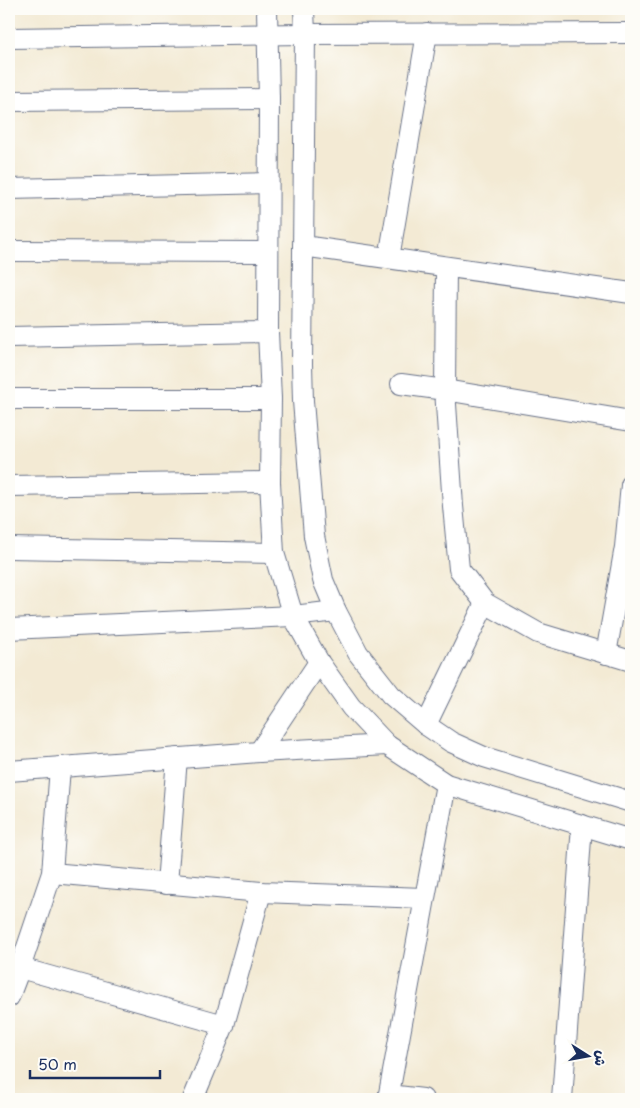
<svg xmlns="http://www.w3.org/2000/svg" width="640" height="1108" font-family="'Playpen Sans','Playpen Sans Arabic',sans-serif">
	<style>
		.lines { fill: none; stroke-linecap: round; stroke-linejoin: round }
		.minor-casing { stroke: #677087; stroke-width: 22 }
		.minor { stroke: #fff; stroke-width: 20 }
	</style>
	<rect width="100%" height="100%" fill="#fdfcf7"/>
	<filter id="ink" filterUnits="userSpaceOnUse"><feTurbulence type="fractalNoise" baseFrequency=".02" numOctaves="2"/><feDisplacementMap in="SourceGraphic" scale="10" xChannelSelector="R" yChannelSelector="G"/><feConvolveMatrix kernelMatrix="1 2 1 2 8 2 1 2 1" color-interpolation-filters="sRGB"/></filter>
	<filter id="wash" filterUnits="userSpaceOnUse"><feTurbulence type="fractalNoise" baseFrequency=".0096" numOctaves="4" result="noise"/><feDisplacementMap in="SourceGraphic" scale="20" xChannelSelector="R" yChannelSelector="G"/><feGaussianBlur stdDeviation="1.12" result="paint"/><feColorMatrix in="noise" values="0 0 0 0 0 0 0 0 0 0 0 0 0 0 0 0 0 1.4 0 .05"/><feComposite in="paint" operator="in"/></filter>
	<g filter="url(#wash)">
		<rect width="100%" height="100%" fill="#f3ead4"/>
	</g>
	<g filter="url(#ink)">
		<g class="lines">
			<!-- minor casing -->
			<g class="minor-casing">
				<g id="minor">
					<polyline points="267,9 269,99 268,332 271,399 270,482 274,553 293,616 319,662 351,707 387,745 446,784 631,840"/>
					<polyline points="304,9 305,34 302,364 303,401 314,536 323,580 336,611 358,653 391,695 426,725 451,742 484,757 631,802"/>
					<polyline points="9,38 305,34 631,33"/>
					<polyline points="9,101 269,99"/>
					<polyline points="9,189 268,183"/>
					<polyline points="303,246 631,293"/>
					<polyline points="9,251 268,252"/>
					<polyline points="389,258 427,33"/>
					<polyline points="446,267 445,390 453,506 459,569 485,603 538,633 631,661"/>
					<polyline points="9,337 268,332"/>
					<polyline points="401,384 445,390 631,421"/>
					<polyline points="9,399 271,399"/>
					<polyline points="9,486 270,482"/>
					<polyline points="9,548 274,553"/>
					<polyline points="9,629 293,616 336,611"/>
					<polyline points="606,654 625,547 631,485"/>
					<polyline points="426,725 485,603"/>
					<polyline points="259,752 319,662"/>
					<polyline points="9,771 259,752 387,745"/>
					<polyline points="52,873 261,892 424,898"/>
					<polyline points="167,884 177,758"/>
					<polyline points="20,968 224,1025"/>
					<polyline points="9,997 20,968 52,873 60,767"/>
					<polyline points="389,1095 423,1099"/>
					<polyline points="193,1099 224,1025 261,892"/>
					<polyline points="388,1099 446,784"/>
					<polyline points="562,1099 582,825"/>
				</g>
			</g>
			<!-- minor -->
			<use href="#minor" class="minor"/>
		</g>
	</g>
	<!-- margin -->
	<rect width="640" height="1108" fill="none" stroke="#fdfcf7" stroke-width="30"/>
	<!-- north arrow -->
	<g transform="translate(588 1056) rotate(101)" stroke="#fdfcf7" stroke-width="4" paint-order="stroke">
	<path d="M0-4L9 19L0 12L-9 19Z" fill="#1b2f5e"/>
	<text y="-8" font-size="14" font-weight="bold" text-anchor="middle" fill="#1b2f5e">ش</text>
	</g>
	<!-- scale -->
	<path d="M30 1070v8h130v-8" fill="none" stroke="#1b2f5e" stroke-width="2.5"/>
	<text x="38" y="1070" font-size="15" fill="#1b2f5e" stroke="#fdfcf7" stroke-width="4" paint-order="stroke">50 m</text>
</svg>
